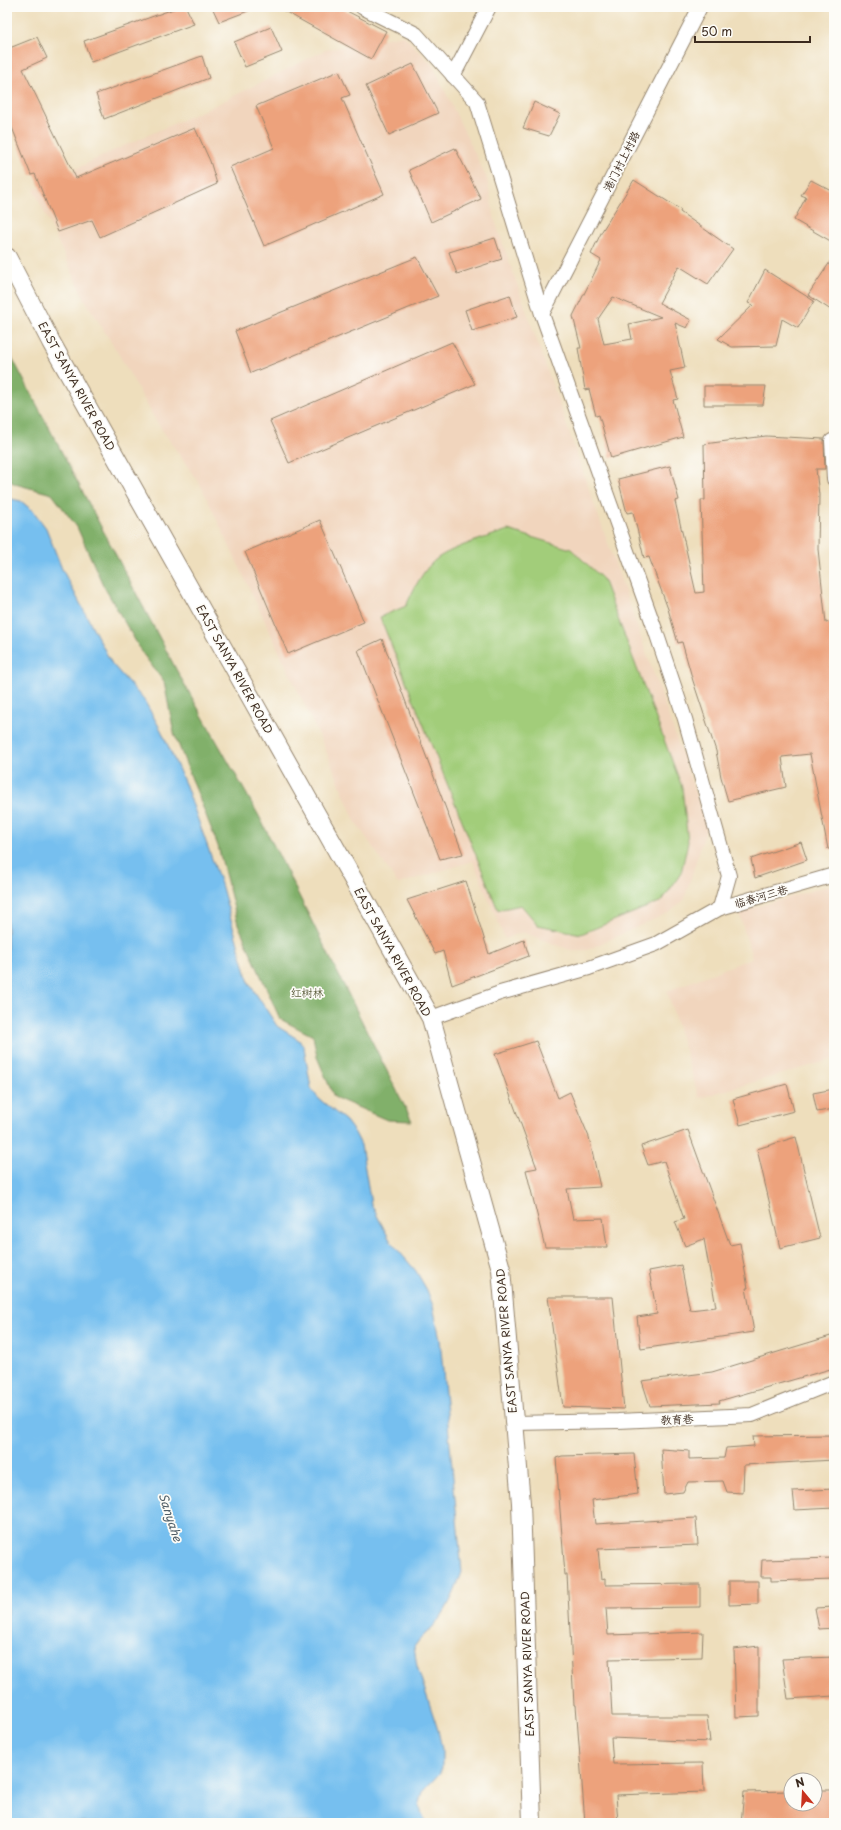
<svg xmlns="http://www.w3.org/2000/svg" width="841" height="1830" font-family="'Playpen Sans','LXGW WenKai TC',sans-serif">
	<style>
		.built { fill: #f1d5bd }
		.green { fill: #a2cd7a; stroke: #6e7c4c }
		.forest { fill: #81b06a; stroke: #5e6d44 }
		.water { fill: #76bfef; stroke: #587486 }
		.building { fill: #eda27c; fill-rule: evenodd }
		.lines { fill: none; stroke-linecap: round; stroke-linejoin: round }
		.minor-casing { stroke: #94846d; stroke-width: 16 }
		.tertiary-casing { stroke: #94846d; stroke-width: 20 }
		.minor { stroke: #fff; stroke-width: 14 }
		.tertiary { stroke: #fff; stroke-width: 18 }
		.labels { text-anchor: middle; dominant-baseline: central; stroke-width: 3.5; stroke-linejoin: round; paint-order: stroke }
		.street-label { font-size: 11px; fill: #3b2a1e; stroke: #fdfcf7 }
		.park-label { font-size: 11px; fill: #5a5b3a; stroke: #fdfcf7 }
		.water-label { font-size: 12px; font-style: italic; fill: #505e67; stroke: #fdfcf7 }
	</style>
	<rect width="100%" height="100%" fill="#fdfcf7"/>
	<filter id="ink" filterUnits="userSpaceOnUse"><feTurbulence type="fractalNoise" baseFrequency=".025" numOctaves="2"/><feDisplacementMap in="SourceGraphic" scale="8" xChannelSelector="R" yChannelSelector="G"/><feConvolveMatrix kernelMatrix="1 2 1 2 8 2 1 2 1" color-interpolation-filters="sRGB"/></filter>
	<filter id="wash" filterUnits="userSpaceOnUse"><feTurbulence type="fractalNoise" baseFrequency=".012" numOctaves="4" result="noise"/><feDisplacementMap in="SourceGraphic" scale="16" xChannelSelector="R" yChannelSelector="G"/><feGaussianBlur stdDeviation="0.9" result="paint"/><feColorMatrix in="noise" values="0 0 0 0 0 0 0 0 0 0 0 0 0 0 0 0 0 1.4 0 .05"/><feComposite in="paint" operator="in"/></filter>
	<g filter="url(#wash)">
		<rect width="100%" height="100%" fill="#eedebc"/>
		<!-- built -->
		<g class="built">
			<polygon points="403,35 433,66 487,179 495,221 707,826 684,900 670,912 587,950 570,950 522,932 505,939 473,861 398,884 355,821 323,744 201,486 156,421 121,358 84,298 34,190 108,153 218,104 325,50"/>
			<polygon points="834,884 834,1059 699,1098 667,991 752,958 739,912"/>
		</g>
		<!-- green -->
		<path class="green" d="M508,530L571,549L603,579L682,787L688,842L681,873L662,901L581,934L538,925L521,905L498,910L380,617L406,606C413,590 424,567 439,557C456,546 488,537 508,530Z"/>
		<!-- forest -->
		<polygon class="forest" points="7,348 177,671 259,816 412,1121 387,1120 334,1097 317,1057 313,1036 280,1019 238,924 218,846 174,733 164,682 143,654 103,585 77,527 52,494 15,484 7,479"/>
		<!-- water -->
		<path class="water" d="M7,498L21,501L34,512L46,528L62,569L112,664L144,700L161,730L186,786L221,884L249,983L277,1026L299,1040L304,1047L311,1088L318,1098L346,1121L355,1133L361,1145L371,1204L391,1242L416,1271L427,1290L433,1306L440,1339L462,1572C456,1589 449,1607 437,1622C430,1631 420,1637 414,1647L417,1666L438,1730L442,1749V1768L439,1774L422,1792L419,1803L421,1811L426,1823H7Z"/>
		<g id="blocks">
			<!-- building -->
			<g class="building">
				<polygon points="179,7 186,7 194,24 91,62 84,41"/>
				<polygon points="212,7 256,7 256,8 219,22"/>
				<polygon points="277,7 339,7 386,31 371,59"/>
				<polygon points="271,27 282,52 245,67 234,42"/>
				<polygon points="37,37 47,58 23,69 76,178 195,128 210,161 217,184 100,237 92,220 58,232 35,174 31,175 7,115 7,49"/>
				<polygon points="202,56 209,78 104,119 96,94"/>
				<polygon points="413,64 438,113 389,135 366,86"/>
				<polygon points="339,71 350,95 342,98 384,194 264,246 230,167 274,148 256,106"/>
				<polygon points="534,102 560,114 549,136 523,128"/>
				<polygon points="455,148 481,199 431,222 409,170"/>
				<path d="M634,180L681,210L680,212L733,249L708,284L679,266L659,303L691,320L687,328L675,323L685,368L670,371L678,399L673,400L683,437L611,458L599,415L596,416L589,389L585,390L578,348H581L573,316L601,260L591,254L602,231ZM613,297L661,317L629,324L632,339L604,344L598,319Z"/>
				<polygon points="811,180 834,192 834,243 794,220 806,197 801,195"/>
				<polygon points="495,238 502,259 457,274 449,252"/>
				<polygon points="834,256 834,312 808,295"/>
				<polygon points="417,257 438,296 251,373 235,331"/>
				<polygon points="765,270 814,301 798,328 782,319 776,346 732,347 718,339 753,305 748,303"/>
				<polygon points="510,295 517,317 472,331 465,310"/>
				<polygon points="452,342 475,384 289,463 270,421"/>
				<polygon points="704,386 766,386 763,405 704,405"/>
				<polygon points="766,436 824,439 825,469 816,469 819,495 818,549 826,623 834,621 834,661 831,661 834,681 834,849 828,849 810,754 782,757 786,787 728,801 721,777 716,751 693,681 682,642 678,643 668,609 649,557 644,558 633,512 627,513 618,479 670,466 679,500 675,501 696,593 704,592 701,500 705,500 704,444"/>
				<polygon points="320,520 364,622 288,654 245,552"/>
				<polygon points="382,639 463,854 440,859 358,650"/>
				<polygon points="801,842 807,860 755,878 751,859"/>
				<polygon points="466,881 489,954 524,940 529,956 452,985 443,951 435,954 407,900"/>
				<polygon points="536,1041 558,1098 570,1092 589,1137 600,1187 567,1189 573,1219 603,1218 607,1247 545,1247 526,1170 537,1168 495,1054"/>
				<polygon points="787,1084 794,1111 740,1125 733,1099"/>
				<polygon points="834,1089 834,1109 817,1112 813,1093"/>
				<polygon points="688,1130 730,1245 740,1243 748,1288 746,1288 754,1332 641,1349 637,1317 657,1314 649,1271 681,1265 690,1310 716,1307 704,1239 685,1246 675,1222 684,1219 664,1161 648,1165 641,1146"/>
				<polygon points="796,1137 820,1238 780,1248 757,1149"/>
				<polygon points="548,1297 613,1297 624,1409 563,1407"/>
				<polygon points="834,1335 834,1368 719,1401 720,1403 650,1406 642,1381 712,1372"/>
				<polygon points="834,1435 834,1460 744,1465 743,1493 727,1492 723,1481 688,1482 683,1492 664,1494 661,1449 689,1451 689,1459 724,1458 726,1448 754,1446 753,1436"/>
				<polygon points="634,1454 638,1494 592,1500 595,1524 696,1518 698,1545 598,1549 601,1580 605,1579 605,1585 700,1584 700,1607 606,1608 608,1635 703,1632 702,1657 609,1659 612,1716 707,1716 710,1742 611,1738 613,1764 703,1763 704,1792 616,1795 618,1823 585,1823 576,1705 574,1705 567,1575 565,1575 556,1458 562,1456"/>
				<polygon points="834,1489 834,1508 795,1510 793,1491"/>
				<polygon points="834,1558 834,1579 771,1581 771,1577 761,1577 762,1560"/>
				<polygon points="729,1581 758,1581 758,1604 729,1605"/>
				<polygon points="834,1607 834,1628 819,1629 815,1608"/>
				<polygon points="759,1646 759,1716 736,1717 734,1649"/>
				<polygon points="834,1657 834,1696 788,1699 782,1659"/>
				<polygon points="815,1790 834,1790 834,1823 741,1823 744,1792 791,1791 791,1804 815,1804"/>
			</g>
		</g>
	</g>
	<g filter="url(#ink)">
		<use href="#blocks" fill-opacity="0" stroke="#94846d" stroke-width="1"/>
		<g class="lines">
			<!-- minor casing -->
			<g class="minor-casing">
				<g id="minor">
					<polyline points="362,7 416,34 477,102 542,314 656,632 685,719 729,876 720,908 834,875"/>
					<polyline points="453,76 489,7"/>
					<polyline points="542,314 700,7"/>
					<polyline points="834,441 832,441 834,479"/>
					<polyline points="431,1018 500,993 589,968 656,944 720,908"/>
					<polyline points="514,1423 618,1421 752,1415 834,1382"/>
				</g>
			</g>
			<!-- tertiary casing -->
			<g class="tertiary-casing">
				<polyline id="tertiary" points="7,257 51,342 431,1018 501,1269 521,1503 532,1823"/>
			</g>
			<!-- minor -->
			<use href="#minor" class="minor"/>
			<!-- tertiary -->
			<use href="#tertiary" class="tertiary"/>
		</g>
	</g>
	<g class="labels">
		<!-- street labels -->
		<g class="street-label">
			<text transform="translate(621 161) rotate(-63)">港门村上村路</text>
			<text transform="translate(77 386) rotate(61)">EAST SANYA RIVER ROAD</text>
			<text transform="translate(235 669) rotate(61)">EAST SANYA RIVER ROAD</text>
			<text transform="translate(761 896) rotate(-16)">临春河三巷</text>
			<text transform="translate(393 952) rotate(61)">EAST SANYA RIVER ROAD</text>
			<text transform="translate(506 1341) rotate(-95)">EAST SANYA RIVER ROAD</text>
			<text transform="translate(677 1419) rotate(-3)">教育巷</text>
			<text transform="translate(527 1664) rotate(-92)">EAST SANYA RIVER ROAD</text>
		</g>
		<!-- park labels -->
		<g class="park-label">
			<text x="307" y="992">红树林</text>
		</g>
		<!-- water labels -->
		<g class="water-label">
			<text transform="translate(171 1517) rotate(72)">Sanyahe</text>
		</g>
	</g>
	<!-- margin -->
	<rect width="841" height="1830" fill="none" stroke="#fdfcf7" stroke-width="24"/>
	<!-- north arrow -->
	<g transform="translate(803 1792) rotate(342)"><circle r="19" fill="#fdfcf7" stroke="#afa8a0"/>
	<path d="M0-3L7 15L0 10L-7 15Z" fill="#c8321e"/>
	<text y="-6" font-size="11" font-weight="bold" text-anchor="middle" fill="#3b2a1e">N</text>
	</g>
	<!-- scale -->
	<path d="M695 36v6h115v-6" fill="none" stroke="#3b2a1e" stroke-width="2"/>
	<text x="701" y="36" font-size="12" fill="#3b2a1e" stroke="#fdfcf7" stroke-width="3" paint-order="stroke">50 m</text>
</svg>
